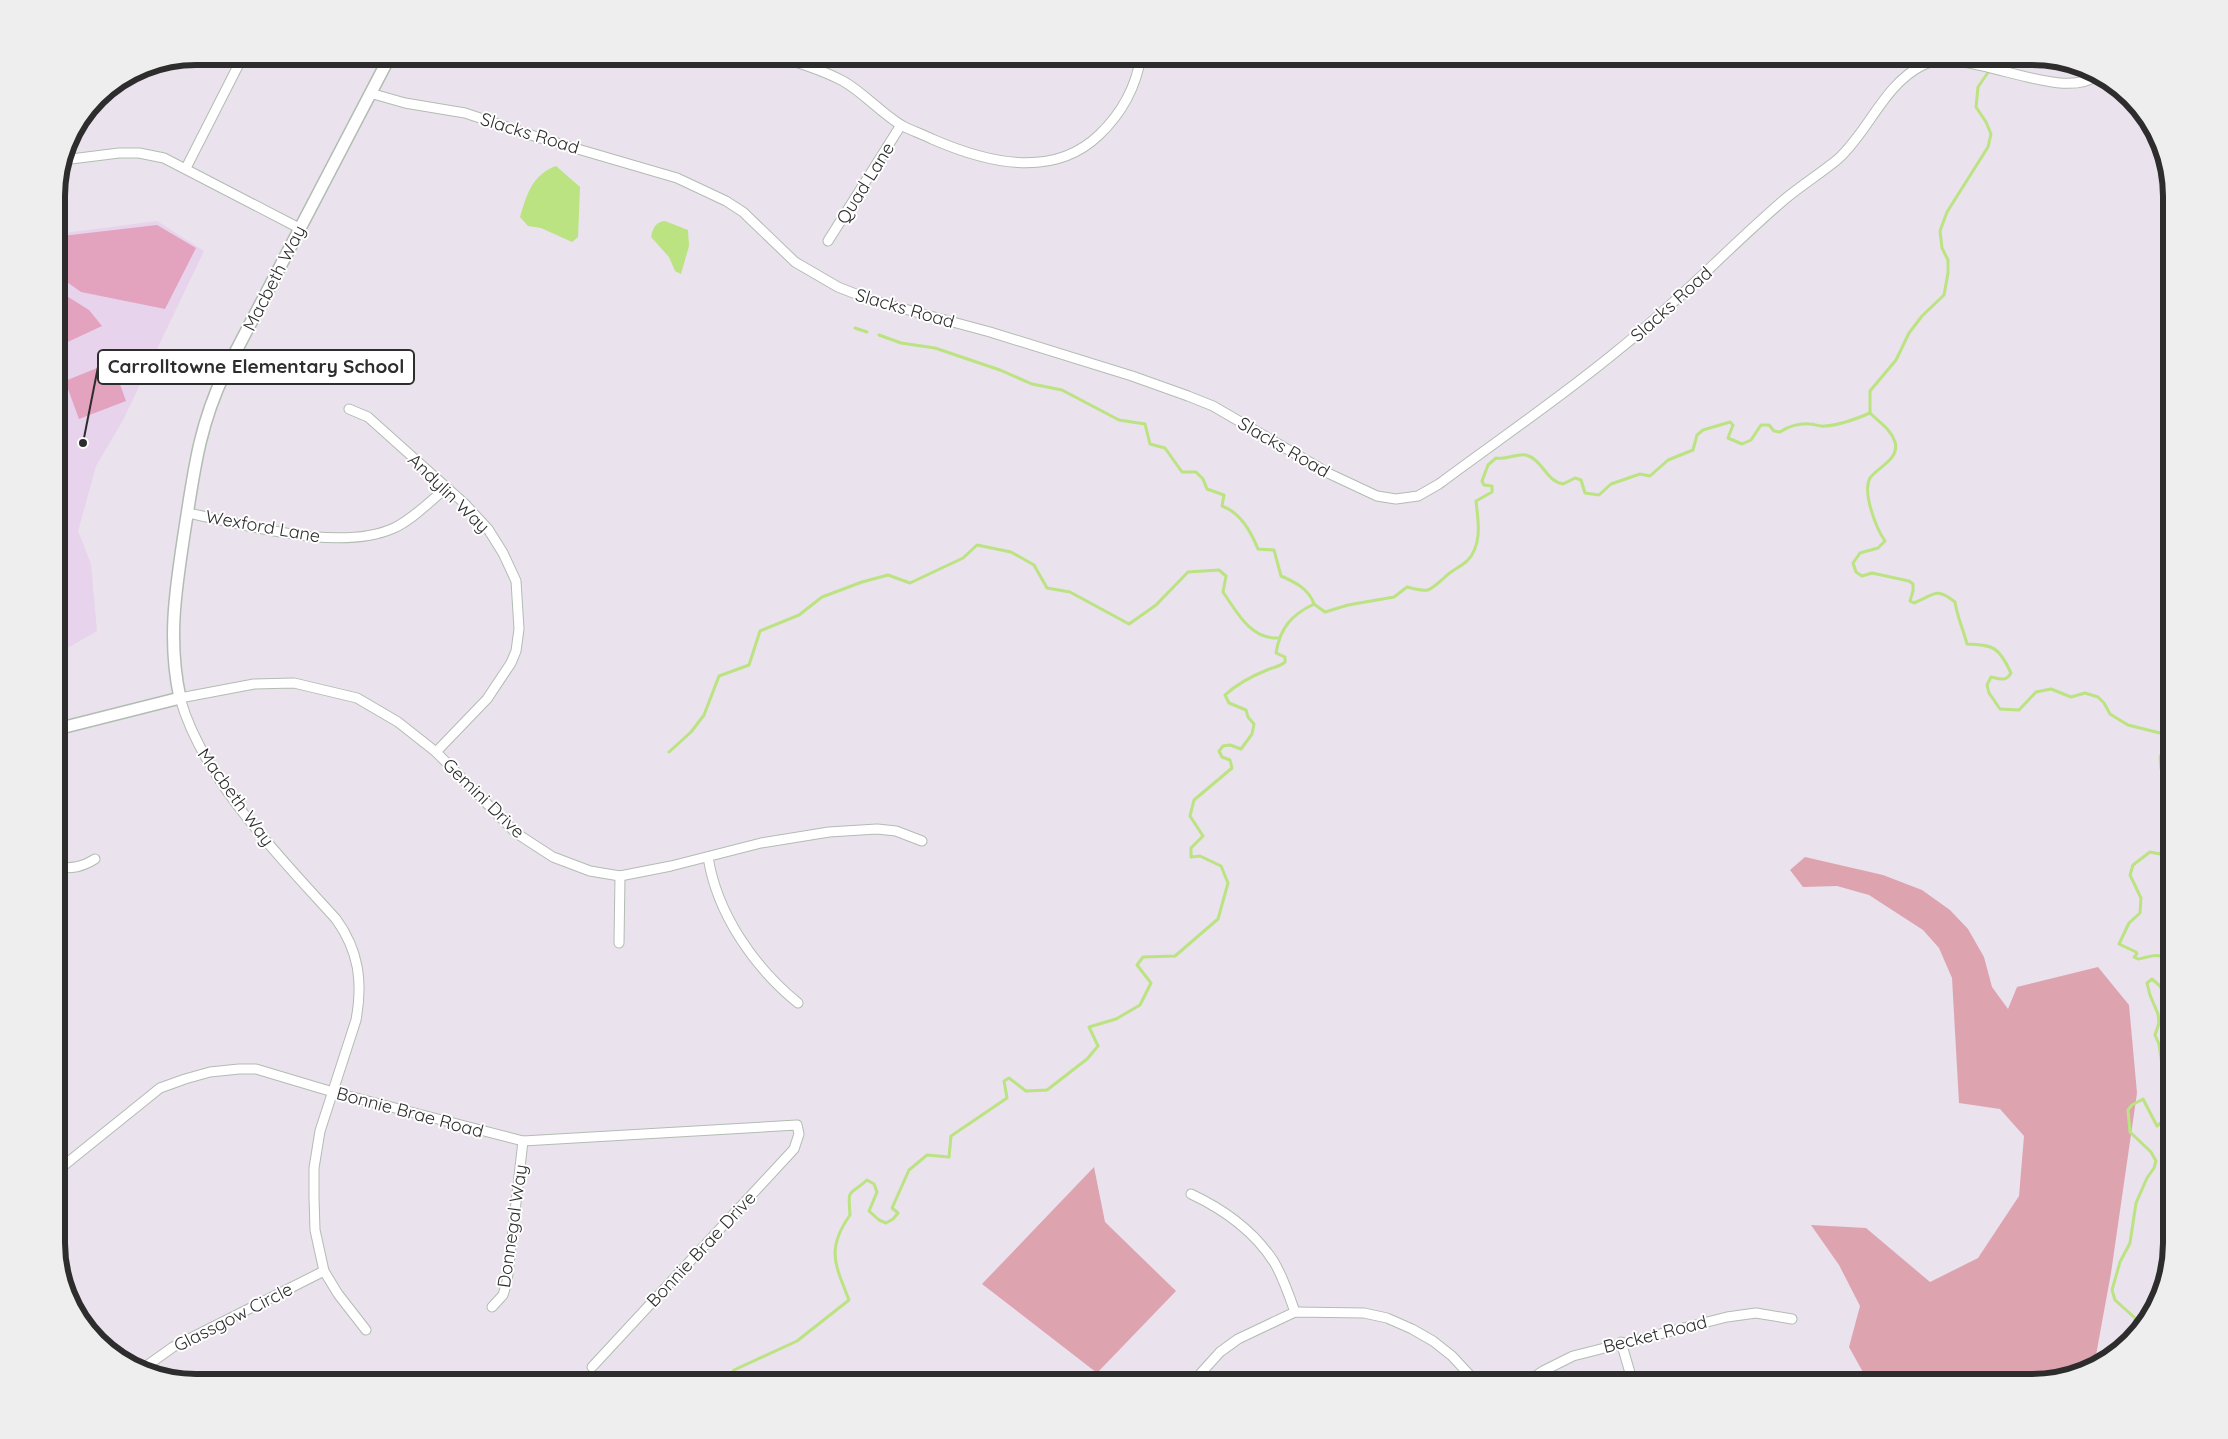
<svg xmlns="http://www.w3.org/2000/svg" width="2228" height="1439" font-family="Quicksand,sans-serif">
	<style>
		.education { fill: #e8d3ec }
		.green { fill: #dda4b0 }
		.pitch { fill: #e3a2be }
		.water { fill: #bbe381 }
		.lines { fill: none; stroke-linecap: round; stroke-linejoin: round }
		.stream { stroke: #bbe381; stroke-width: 3 }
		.minor-casing { stroke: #b2bcb2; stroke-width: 11 }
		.tertiary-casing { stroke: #b2bcb2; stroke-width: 14 }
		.minor { stroke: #fff; stroke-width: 9 }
		.tertiary { stroke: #fff; stroke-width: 11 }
		.labels { text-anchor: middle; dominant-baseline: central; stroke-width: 4; stroke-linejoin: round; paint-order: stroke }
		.street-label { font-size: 18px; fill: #2d2d2d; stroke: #fff }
		.rim { fill: none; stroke: #2d2d2d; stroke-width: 6 }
		.leader { fill: none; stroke: #2d2d2d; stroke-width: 2 }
		.callout-dot { fill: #2d2d2d; stroke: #fff; stroke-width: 2 }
		.callout { fill: #fff; stroke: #2d2d2d; stroke-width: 2 }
		.callout-label { font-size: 19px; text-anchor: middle; font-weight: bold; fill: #2d2d2d }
	</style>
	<rect width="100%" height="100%" fill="#eae2ed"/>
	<!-- education -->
	<g class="education">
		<polygon points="2159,149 2172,196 2172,284 2169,276 2156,162"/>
		<polygon points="157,221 204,251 123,420 96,466 78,531 91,564 97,631 57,654 57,234"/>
	</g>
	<!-- green -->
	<g class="green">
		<polygon points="1805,857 1883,875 1922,890 1950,910 1968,929 1984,957 1992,987 2008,1009 2017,987 2098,967 2129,1005 2137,1093 2111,1273 2094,1366 2032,1383 1869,1383 1849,1347 1860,1306 1839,1265 1811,1225 1866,1228 1930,1282 1978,1258 2019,1196 2024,1136 2000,1109 1959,1103 1952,978 1939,948 1923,930 1869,895 1837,886 1803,887 1790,870"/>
		<polygon points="1094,1167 1105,1222 1176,1291 1097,1373 982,1284"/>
	</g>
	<!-- pitch -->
	<g class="pitch">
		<polygon points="157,225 196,248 165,309 81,292 57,275 57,259 62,236"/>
		<polygon points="57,290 89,310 102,326 57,347"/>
		<polygon points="112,362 126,401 79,419 65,381"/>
	</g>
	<!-- water -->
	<g class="water">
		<path d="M556,166L580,187L578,237L572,242L541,228L528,226L520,217C527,194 532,175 556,166Z"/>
		<path d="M665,221L688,230L689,246L681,274L675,271L669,257L651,237C653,228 655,222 665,221Z"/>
	</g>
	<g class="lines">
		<!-- stream -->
		<g class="stream">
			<path d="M1997,56L1996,61L1978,87L1976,107L1986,122L1991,134L1988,147L1947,212L1940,231L1942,248L1948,260V273L1944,295L1922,316L1909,333L1896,360L1870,391V413C1879,422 1891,429 1895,442C1900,460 1876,468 1870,478C1862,492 1876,528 1885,541L1878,548L1860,553L1853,563L1856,572L1862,576L1872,573L1909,581L1913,584V591L1910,601L1914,603C1935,594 1936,587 1955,602C1957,616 1963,629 1967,644C1994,645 1999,647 2011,673C2006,682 2000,679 1991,677L1987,685L1989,693L2000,709L2019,710L2036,692L2051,689L2071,697L2085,693L2098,697L2104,703L2110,714L2128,725L2172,736"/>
			<polyline points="855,328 867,332"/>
			<path d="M879,335L901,343L935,348L1000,370L1032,384L1062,390L1119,420L1145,424L1150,444L1165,448L1182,472H1196L1203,479L1207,489L1224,495L1222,506C1241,513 1251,532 1258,549L1274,550L1281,576C1295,582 1309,589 1314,604"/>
			<polyline points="2172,749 2165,747 2160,757 2161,768 2172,807"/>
			<path d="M669,752L691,732L704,715L719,676L749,665L760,631L799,615L822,597L862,582L888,575L910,583L963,558L977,545L1011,552L1034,565L1047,588L1070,592L1129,624L1156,605L1188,572L1219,570L1226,576L1223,592C1237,612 1250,639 1278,638"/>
			<path d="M2172,833L2160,854L2150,852L2133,865L2130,875L2141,898L2140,913L2129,923L2119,944L2136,952L2137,954L2134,957L2138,959C2155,956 2158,951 2172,964"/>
			<polyline points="2134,1334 2135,1318 2115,1300 2112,1290 2120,1262 2130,1243 2136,1203 2147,1178 2154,1168 2156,1161 2151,1152 2130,1132 2128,1110 2132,1105 2143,1099 2157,1126 2169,1116 2171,1106 2164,1079 2159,1044 2155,1035 2159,1023 2158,1014 2150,995 2147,983 2152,979 2160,986 2163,992 2167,992 2172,983"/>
			<polyline points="2109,1358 2117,1345 2129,1338"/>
			<path d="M727,1383L734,1370L797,1341L849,1300C835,1264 826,1249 850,1215C848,1187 848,1197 867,1180L874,1184L877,1192L869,1211L879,1220L886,1223L893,1219L898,1213L892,1208L909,1170L927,1155L949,1157L951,1136L1007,1098L1004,1081L1009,1078L1026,1091L1047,1090L1087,1059L1098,1046L1089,1027L1116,1019L1140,1005L1151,983L1137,965L1143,957L1175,956L1218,919L1228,883L1221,866L1200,856L1191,857V848L1203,836L1190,816L1194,800L1232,768L1230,760L1222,757L1219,751L1223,746L1230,745L1241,749L1252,734L1254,724L1248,717L1246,710L1229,703L1225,695C1237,684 1252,676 1267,670C1274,667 1279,667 1285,662V657L1276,653C1280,628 1291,615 1314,604L1325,612L1348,605L1394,597L1407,587C1430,593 1428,592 1445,577C1451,571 1460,567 1467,561C1483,545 1478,520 1476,501L1492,492V486L1484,485L1482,481L1488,465L1496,458C1506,460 1517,453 1526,455C1542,459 1546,481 1563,484L1575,478L1581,480L1585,493L1599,495L1611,484L1640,474L1650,476L1668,460L1693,450L1697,435L1703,430L1730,422L1733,425L1728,438L1742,444L1751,440L1761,425H1769L1774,431L1780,432C1788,426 1800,423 1810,424C1815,424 1820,427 1825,426C1841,425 1856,419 1870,413"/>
		</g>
		<!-- minor casing -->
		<g class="minor-casing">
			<g id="minor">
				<path d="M776,56C799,63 822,70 843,81C864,93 880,112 901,125C910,130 922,134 932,139C985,162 1052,180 1099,135C1122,113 1136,88 1141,56"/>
				<path d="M370,93L405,103L465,113L540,138L677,178L726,201L743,212L795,262L838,287L871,300L990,332L1132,376L1188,396L1213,406L1330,474L1377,496L1396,499L1418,496L1439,484C1498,440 1560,398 1617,351C1676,304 1728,248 1785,199C1802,185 1821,173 1838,159C1869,131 1884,84 1923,65C1965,45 2059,103 2096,76"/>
				<polyline points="63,160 119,153 139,153 164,158 299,228"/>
				<polyline points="186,168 243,56"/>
				<polyline points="828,241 901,125"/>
				<polyline points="349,409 368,417 464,503 488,529 503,553 516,581 519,629 516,651 511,663 487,699 436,752"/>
				<path d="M188,513C244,524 339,553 394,528C413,519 429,502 445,489"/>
				<path d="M708,857C717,914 754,967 798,1003"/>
				<path d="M57,867C72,869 82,867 95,859"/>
				<polyline points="619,943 620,876"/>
				<polyline points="57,1171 160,1088 185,1079 210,1072 239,1069 256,1069 333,1092 523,1141 797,1125 799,1134 794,1149 592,1367"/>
				<path d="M1191,1194C1223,1209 1254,1231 1274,1262C1283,1277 1289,1295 1295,1312"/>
				<polyline points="492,1307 503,1295 507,1282 523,1141"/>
				<path d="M366,1330L338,1294L324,1271L315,1230L314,1197V1168L320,1131L356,1020C363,982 359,951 336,919C280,857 203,780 180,698L254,684L294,683L357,698L398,722L436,752L516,833L553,857L590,871L620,876L671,866L761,843L829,832L877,829L896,831L922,841"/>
				<polyline points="1621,1342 1633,1383"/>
				<polyline points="145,1367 173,1347 324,1271"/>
				<polyline points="1192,1383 1220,1352 1238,1339 1295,1312 1364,1313 1387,1318 1412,1329 1433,1341 1452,1356 1477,1383"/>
				<polyline points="1525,1383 1543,1371 1573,1356 1727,1317 1756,1313 1792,1319"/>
			</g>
		</g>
		<!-- tertiary casing -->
		<g class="tertiary-casing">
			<path id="tertiary" d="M57,729L180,698C167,639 176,587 185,528C194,471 199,427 224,374L390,56"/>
		</g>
		<!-- minor -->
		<use href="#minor" class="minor"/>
		<!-- tertiary -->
		<use href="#tertiary" class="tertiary"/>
	</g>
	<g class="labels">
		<!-- street labels -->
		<g class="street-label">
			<text transform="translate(530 133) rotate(17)">Slacks Road</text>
			<text transform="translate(865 183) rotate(-58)">Quad Lane</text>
			<text transform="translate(274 278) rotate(-63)">Macbeth Way</text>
			<text transform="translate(1671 304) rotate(-42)">Slacks Road</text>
			<text transform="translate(905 308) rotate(16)">Slacks Road</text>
			<text transform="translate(1284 447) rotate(30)">Slacks Road</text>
			<text transform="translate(449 493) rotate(44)">Andylin Way</text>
			<text transform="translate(263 526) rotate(10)">Wexford Lane</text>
			<text transform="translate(236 797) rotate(54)">Macbeth Way</text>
			<text transform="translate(484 798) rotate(44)">Gemini Drive</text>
			<text transform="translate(410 1112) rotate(15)">Bonnie Brae Road</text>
			<text transform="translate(512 1226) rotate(-82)">Donnegal Way</text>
			<text transform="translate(701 1249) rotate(-47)">Bonnie Brae Drive</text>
			<text transform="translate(233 1317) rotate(-27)">Glassgow Circle</text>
			<text transform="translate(1655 1334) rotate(-14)">Becket Road</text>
		</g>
	</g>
	<!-- crop -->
	<path d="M0 0H2228V1439H0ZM196 65H2032A131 131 0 0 1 2163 196V1243A131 131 0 0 1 2032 1374H196A131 131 0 0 1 65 1243V196A131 131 0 0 1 196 65Z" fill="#eee" fill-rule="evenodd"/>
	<path class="rim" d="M196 65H2032A131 131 0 0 1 2163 196V1243A131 131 0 0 1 2032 1374H196A131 131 0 0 1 65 1243V196A131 131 0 0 1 196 65Z"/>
	<!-- callouts -->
	<path class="leader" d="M83 443L98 367"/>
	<circle class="callout-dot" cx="83" cy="443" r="5"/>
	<rect class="callout" x="98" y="350" width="316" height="34" rx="5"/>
	<g class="callout-label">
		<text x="256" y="373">Carrolltowne Elementary School</text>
	</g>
</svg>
